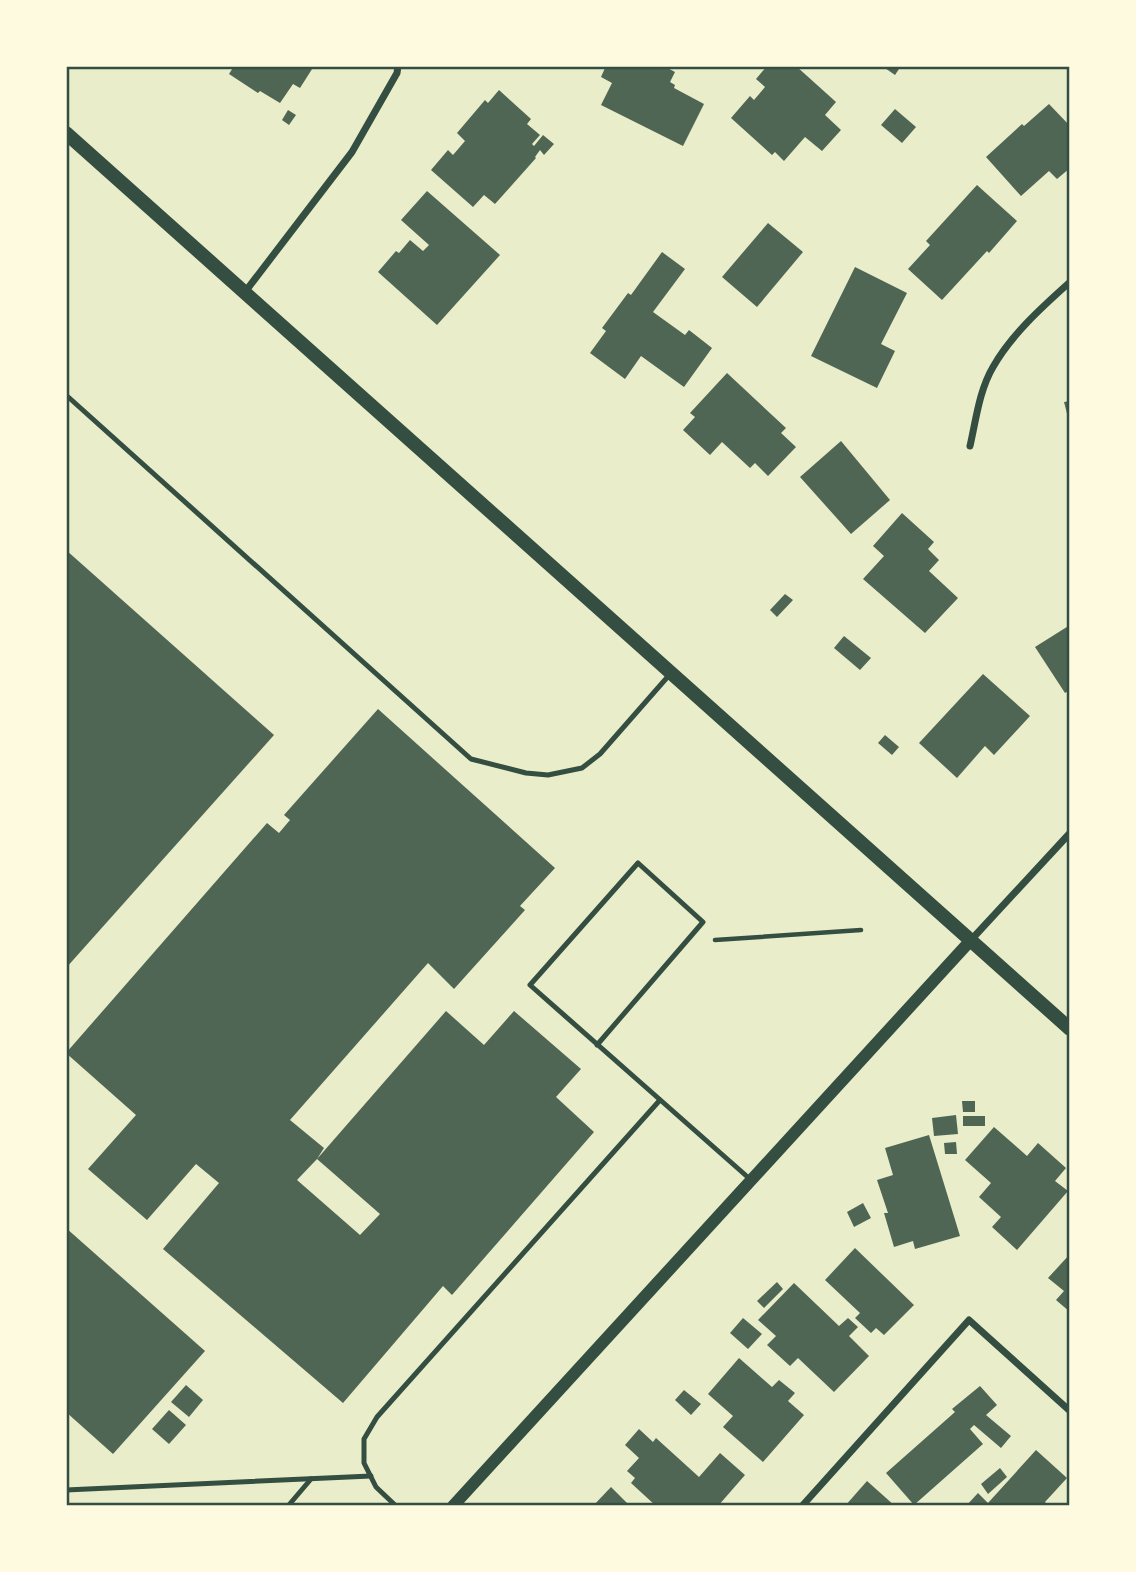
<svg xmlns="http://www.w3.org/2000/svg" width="1136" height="1572" font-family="Helvetica,sans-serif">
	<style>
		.building { fill: #4f6655; fill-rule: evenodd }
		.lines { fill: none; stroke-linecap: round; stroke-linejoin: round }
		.path { stroke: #344e41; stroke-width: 4.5 }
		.service { stroke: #344e41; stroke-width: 5 }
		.minor { stroke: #344e41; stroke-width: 7 }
		.tertiary { stroke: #344e41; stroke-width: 12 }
		.secondary { stroke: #344e41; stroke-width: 14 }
		.neatline { fill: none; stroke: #344e41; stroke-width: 2.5 }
	</style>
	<rect width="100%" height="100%" fill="#e9edc9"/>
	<!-- building -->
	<g class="building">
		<polygon points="234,66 314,66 300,88 293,84 280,103 260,91 258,93 229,74"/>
		<polygon points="601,66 664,66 675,72 670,82 675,85 674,88 704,104 683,146 601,105 612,83 601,77 605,68"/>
		<polygon points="767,66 796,66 836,102 825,115 841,130 822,151 805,137 784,161 775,152 772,155 731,118 750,96 754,100 765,87 756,79"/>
		<polygon points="882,66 901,66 895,75"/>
		<polygon points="499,90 531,119 527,124 540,135 532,144 534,146 543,135 554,144 544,155 540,150 535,157 536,158 495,204 484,195 473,207 431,170 448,150 453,155 465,141 457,133 485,100 488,103"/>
		<polygon points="1049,104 1070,126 1070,168 1057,179 1049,171 1021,196 986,157 1022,124 1024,126"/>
		<polygon points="895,109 916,127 902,143 881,125"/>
		<polygon points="288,110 296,115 289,125 282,120"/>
		<polygon points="977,185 1017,221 989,253 987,251 942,300 908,269 930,245 926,241"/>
		<polygon points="427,191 500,255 437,325 378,272 396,251 399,253 410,240 423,251 429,245 401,220"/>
		<polygon points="768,223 803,252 757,307 722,277"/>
		<polygon points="662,252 685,269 653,312 685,335 689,330 712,348 684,387 641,356 625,379 590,353 606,331 602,328 628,293 631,295"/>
		<polygon points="855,267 907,293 881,344 895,351 877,388 811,356"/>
		<polygon points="727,373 786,428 781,433 796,447 768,476 755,463 750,468 722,442 710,455 683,430 695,417 690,413"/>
		<polygon points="1070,401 1070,421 1069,421 1064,402"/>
		<polygon points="841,441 890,500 851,534 800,477"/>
		<polygon points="902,513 934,542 928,549 939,560 929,571 958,598 925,633 863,579 884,556 873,546"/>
		<polygon points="66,550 274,735 66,968"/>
		<polygon points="785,594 793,600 777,617 770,610"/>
		<polygon points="1070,625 1070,690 1065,693 1035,647"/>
		<polygon points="844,636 871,658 860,670 834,648"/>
		<polygon points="983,674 1030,716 994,755 985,746 957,778 919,743"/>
		<path d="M378,709L555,868L520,906L525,910L454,989L428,963L290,1120L324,1148L317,1159L446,1011L484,1045L514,1011L581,1069L556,1097L594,1132L452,1295L443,1286L343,1403L163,1249L219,1183L196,1164L147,1220L88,1169L136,1115L66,1053L267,823L279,833L290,820L284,815ZM317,1159L380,1214L360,1235L297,1180Z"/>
		<polygon points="885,735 899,747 892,755 878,743"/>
		<polygon points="962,1101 975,1101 975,1112 963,1112"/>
		<polygon points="956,1115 958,1134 934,1136 932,1118"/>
		<rect x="963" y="1116" width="22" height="10"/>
		<polygon points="994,1127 1027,1156 1038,1143 1066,1168 1055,1181 1068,1191 1017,1250 992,1227 1001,1217 979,1197 991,1183 965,1160"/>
		<polygon points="929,1135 960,1236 915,1249 913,1241 894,1247 884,1213 888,1213 877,1180 893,1175 885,1148"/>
		<polygon points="956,1142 957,1154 945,1154 944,1143"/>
		<polygon points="863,1203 871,1218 854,1227 847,1212"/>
		<polygon points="66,1228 205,1351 113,1454 66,1412"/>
		<polygon points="855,1248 914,1305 884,1335 876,1328 871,1333 855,1318 860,1313 825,1280"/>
		<polygon points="1070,1254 1070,1312 1056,1300 1064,1291 1048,1278"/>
		<polygon points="777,1282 783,1289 764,1308 757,1301"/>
		<polygon points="794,1283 839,1326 848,1318 858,1327 849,1336 869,1356 834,1392 798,1358 790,1366 767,1345 776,1336 758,1320"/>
		<polygon points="743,1318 762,1334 748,1349 730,1333"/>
		<polygon points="739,1358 772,1387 779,1380 795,1393 788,1401 804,1415 763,1462 723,1427 733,1416 708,1394"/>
		<polygon points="186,1385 203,1400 189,1417 171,1402"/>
		<polygon points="980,1386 997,1405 986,1415 1011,1436 1001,1448 974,1425 970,1429 983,1444 914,1505 886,1473 955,1412 952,1409"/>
		<polygon points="684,1390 701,1404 691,1415 675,1400"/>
		<polygon points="169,1410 186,1425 169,1444 152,1429"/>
		<polygon points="639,1429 653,1442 656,1438 699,1477 720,1453 745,1475 718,1506 656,1506 631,1483 635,1478 627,1471 639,1458 625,1445"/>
		<polygon points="1036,1450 1067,1478 1045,1502 1048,1506 966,1506 978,1493 988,1503"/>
		<polygon points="1000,1468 1007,1477 988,1494 981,1484"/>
		<polygon points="867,1481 895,1506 845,1506"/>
		<polygon points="611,1487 630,1506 593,1506"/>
	</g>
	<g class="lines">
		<!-- path -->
		<polyline class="path" points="715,940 861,930"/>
		<!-- service -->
		<g class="service">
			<polyline points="66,395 471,759 526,773 548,775 582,768 600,754 671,673"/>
			<path d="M597,1045L703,922L638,863L530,985C604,1050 677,1115 751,1180"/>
			<polyline points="66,1490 371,1476"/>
			<polyline points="288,1506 311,1479"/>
			<polyline points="396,1506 376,1487 364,1463 364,1439 377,1417 660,1100"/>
		</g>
		<!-- minor -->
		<g class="minor">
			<polyline points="245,292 352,152 397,73 398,66"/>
			<path d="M970,446C976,420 979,391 993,367C1011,335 1042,307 1070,282"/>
			<polyline points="971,940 1070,833"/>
			<polyline points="802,1506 969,1320 1070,1411"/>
		</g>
		<!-- tertiary -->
		<polyline class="tertiary" points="453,1506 971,940"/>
		<!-- secondary -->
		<polyline class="secondary" points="66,133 1070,1029"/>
	</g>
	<!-- border -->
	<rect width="1136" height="1572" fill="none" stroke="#fefae0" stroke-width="136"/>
	<rect x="68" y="68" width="1000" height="1436" class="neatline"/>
</svg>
